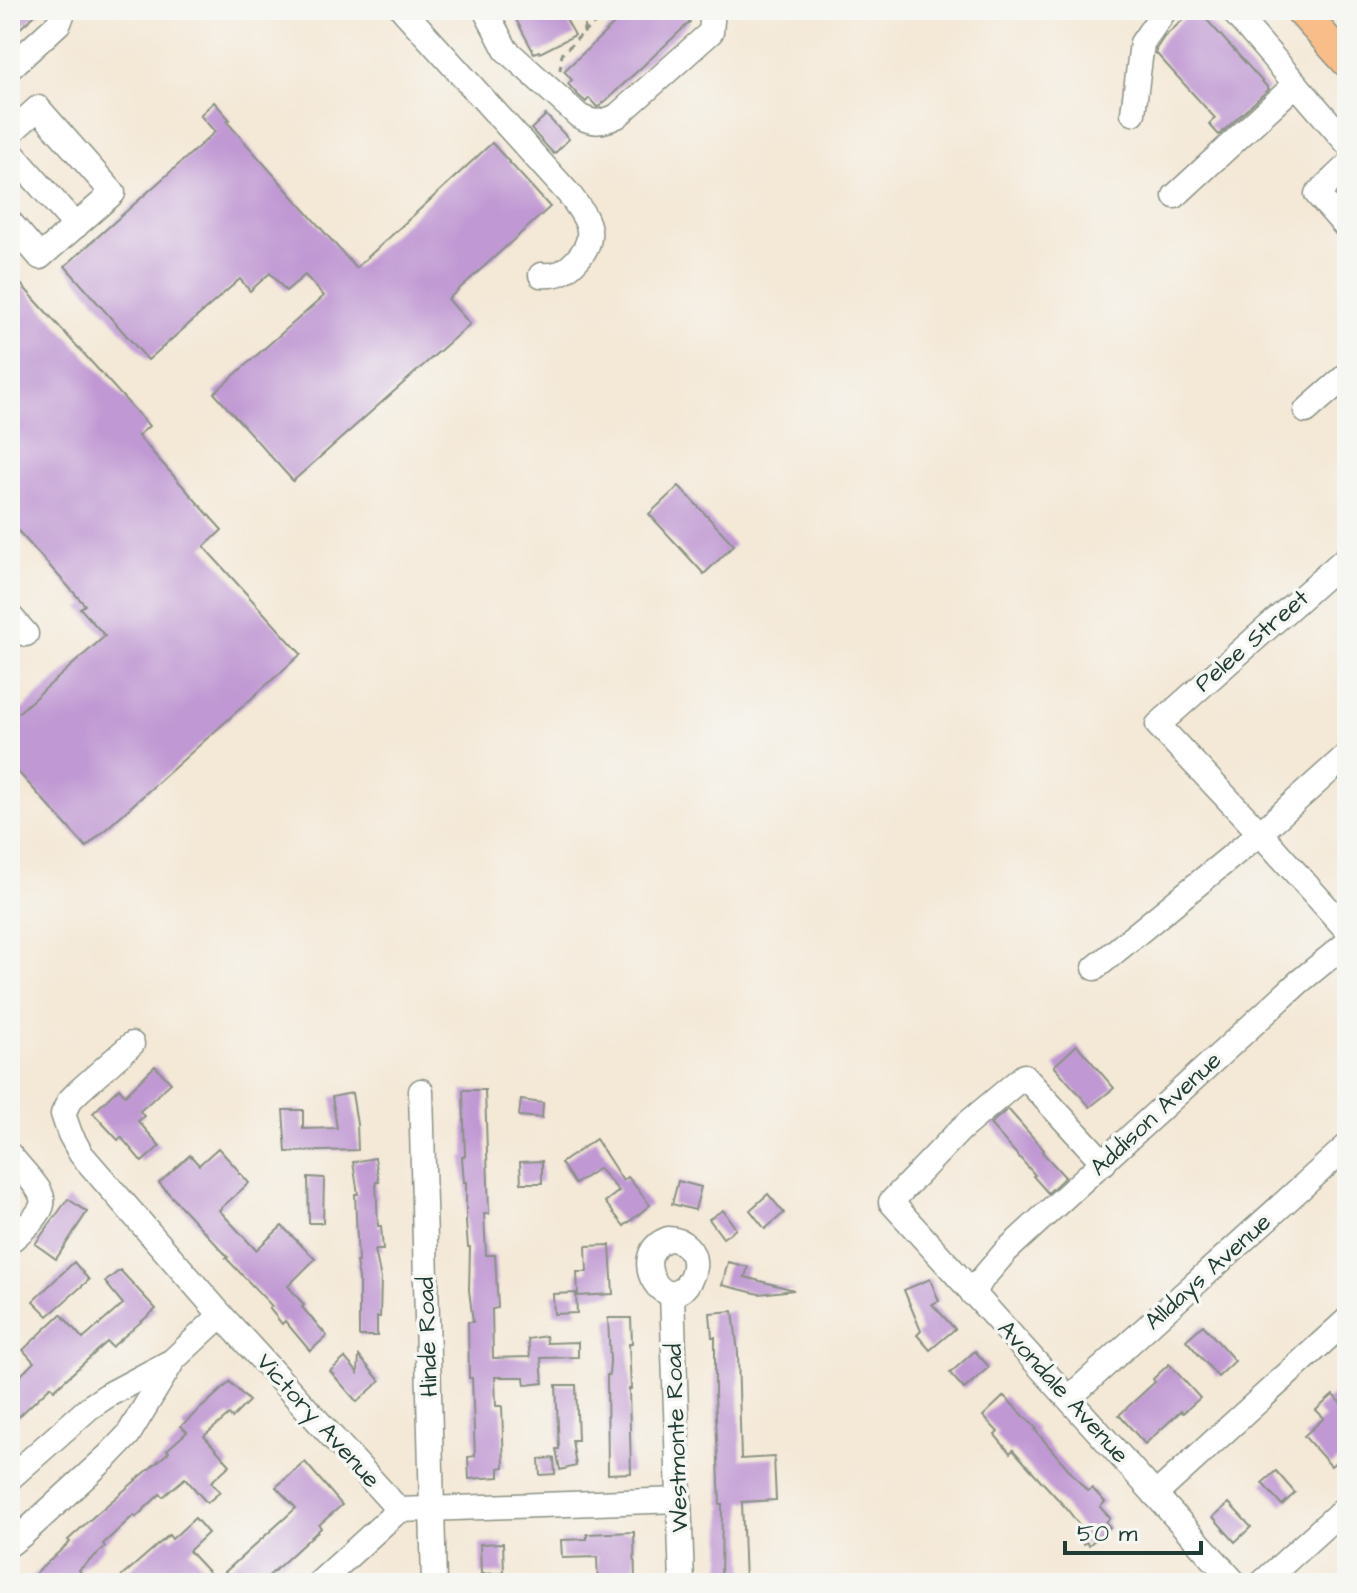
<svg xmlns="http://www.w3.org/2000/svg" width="1357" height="1593" font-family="'Architects Daughter',sans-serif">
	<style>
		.building { fill: #c098d3 }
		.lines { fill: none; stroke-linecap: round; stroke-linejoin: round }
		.minor-casing { stroke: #8a9285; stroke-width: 27 }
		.major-casing { stroke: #8a9285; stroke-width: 33 }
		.path { stroke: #8a9285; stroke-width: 3; stroke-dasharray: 6 6; stroke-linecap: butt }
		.minor { stroke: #fff; stroke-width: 24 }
		.major { stroke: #f8bd89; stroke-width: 30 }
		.labels { text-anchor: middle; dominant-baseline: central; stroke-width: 7; stroke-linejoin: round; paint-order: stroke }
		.street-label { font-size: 24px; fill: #1f3d34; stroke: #f6f6f2 }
	</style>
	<rect width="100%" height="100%" fill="#f6f6f2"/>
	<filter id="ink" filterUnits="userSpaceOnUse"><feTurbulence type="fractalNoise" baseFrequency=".0125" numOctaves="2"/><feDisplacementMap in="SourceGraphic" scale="16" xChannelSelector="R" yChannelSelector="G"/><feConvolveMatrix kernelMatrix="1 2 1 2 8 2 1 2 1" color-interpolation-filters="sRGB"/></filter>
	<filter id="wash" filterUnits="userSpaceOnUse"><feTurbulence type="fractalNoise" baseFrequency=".006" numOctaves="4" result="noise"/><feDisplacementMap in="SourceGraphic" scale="32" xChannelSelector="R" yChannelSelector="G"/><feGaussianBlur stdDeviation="1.8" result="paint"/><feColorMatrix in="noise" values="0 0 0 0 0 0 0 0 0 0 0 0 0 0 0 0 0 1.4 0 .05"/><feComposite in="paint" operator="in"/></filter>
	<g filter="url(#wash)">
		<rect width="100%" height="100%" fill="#f4e8d6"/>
		<g id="blocks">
			<!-- building -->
			<g class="building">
				<polygon points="10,10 41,10 10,37"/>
				<polygon points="511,10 561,10 575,35 540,53 539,51 534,53"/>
				<polygon points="629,10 679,10 690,22 600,106 597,107 589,98 586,102 578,95 568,84 572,80 564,71"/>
				<polygon points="1194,10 1198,10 1269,89 1219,135 1209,124 1215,118 1156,53 1156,49 1164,37"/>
				<polygon points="214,102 230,120 227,122 356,268 492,143 550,207 448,299 470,324 293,481 214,393 324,296 305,275 286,291 270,273 250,291 240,279 148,360 65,266 215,132 200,115"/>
				<polygon points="546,115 569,139 554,154 531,129"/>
				<polygon points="10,272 149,426 138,436 222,530 204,547 301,654 86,847 10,763 10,720 105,636 80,608 85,605 10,522"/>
				<polygon points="679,486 734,545 704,574 649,514"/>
				<polygon points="1077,1045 1114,1088 1090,1107 1054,1066"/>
				<polygon points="155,1066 171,1083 140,1111 144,1116 138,1121 160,1146 142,1162 121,1137 118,1140 93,1113 119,1088 125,1095"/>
				<polygon points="463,1090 485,1090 489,1214 484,1214 486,1255 495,1255 498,1308 492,1309 493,1358 530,1357 528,1339 546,1336 547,1343 578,1342 578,1357 541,1358 543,1383 525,1385 524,1377 495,1377 496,1406 502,1406 504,1467 499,1468 499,1477 469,1479 468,1457 475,1456 472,1378 469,1378 468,1322 473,1322 469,1290 470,1247 468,1247 466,1223 466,1182 464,1182 462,1157 465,1156"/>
				<polygon points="352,1093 357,1124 358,1150 286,1152 283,1110 303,1110 303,1129 337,1128 332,1097"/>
				<polygon points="521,1100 543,1103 542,1118 519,1116"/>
				<polygon points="1008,1109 1044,1150 1042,1152 1065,1177 1048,1193 1033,1176 1035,1175 990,1124"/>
				<polygon points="596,1139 623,1181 628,1177 650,1205 624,1226 605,1202 619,1191 599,1168 575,1184 561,1163"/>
				<polygon points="218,1148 239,1171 239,1174 241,1174 249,1183 219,1210 256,1250 282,1226 315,1259 288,1286 304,1305 302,1307 327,1336 310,1351 285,1321 282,1324 269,1308 272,1306 226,1258 228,1257 159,1183 190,1155 199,1165"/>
				<polygon points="375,1158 379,1182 376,1182 378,1226 381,1226 383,1250 375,1250 381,1279 380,1317 377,1317 377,1336 359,1336 359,1278 356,1262 358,1262 355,1194 358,1194 353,1162"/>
				<polygon points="542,1161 542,1183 521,1183 520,1162"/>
				<polygon points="308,1177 324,1178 323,1223 309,1223"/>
				<polygon points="678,1181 701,1187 695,1210 672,1204"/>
				<polygon points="768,1194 784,1213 765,1229 750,1210"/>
				<polygon points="68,1199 87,1212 56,1259 35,1244"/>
				<polygon points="723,1210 736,1229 723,1238 709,1219"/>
				<polygon points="610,1245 613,1294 578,1296 577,1272 587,1272 586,1246"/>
				<polygon points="74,1262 89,1280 48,1316 33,1301"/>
				<polygon points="728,1262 748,1267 745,1277 794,1290 759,1294 722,1285"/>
				<polygon points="120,1270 156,1309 112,1347 107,1342 54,1390 51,1386 10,1425 10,1386 34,1362 23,1350 61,1314 83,1339 123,1304 105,1282"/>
				<polygon points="930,1279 939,1301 932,1304 955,1329 930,1350 917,1335 921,1331 904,1290"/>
				<polygon points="576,1293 577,1313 554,1314 553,1294"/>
				<polygon points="733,1311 738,1353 741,1459 774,1457 776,1500 742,1502 745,1583 721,1583 722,1504 720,1504 715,1394 715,1337 712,1337 710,1313"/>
				<polygon points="608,1318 631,1318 632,1344 629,1344 631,1389 629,1389 631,1473 608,1474 607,1375 609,1375 610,1361"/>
				<polygon points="1203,1325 1235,1361 1218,1377 1186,1340"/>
				<polygon points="975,1351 989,1367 964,1389 950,1373"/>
				<polygon points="359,1356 380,1381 357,1402 330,1371 345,1358 358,1373"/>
				<polygon points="1169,1364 1200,1398 1183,1413 1181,1411 1145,1444 1119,1415 1155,1382 1153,1379"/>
				<polygon points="230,1382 249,1401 232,1418 229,1415 204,1436 230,1465 211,1482 220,1492 207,1503 185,1478 163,1497 160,1494 136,1517 134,1515 103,1544 105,1547 79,1570 81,1573 69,1583 25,1583 70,1542 68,1540 93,1517 169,1452 167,1450 187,1432 181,1426"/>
				<polygon points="556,1385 576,1385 578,1440 572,1440 576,1466 560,1470 556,1449 559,1449"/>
				<polygon points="1333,1395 1347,1410 1347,1452 1331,1466 1304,1436 1324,1418 1316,1410"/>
				<polygon points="1004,1396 1037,1429 1035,1430 1087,1491 1092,1488 1105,1502 1100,1507 1110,1518 1106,1522 1110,1527 1089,1545 1086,1542 1084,1544 1074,1533 1081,1527 1066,1508 1013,1450 1010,1453 995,1435 998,1432 983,1416"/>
				<polygon points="554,1458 555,1474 540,1475 539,1459"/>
				<polygon points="305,1462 342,1505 319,1525 321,1528 261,1583 114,1583 169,1535 172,1539 195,1518 208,1533 189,1551 216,1580 296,1508 276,1487"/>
				<polygon points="1276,1471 1295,1493 1282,1505 1262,1483"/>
				<polygon points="1229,1503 1251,1527 1235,1542 1213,1517"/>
				<polygon points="634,1532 635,1583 598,1583 597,1557 562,1558 561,1540 587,1539 587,1534"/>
				<polygon points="503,1543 504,1573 481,1574 480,1544"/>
			</g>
		</g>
	</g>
	<g filter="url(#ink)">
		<use href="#blocks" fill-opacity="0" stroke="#8a9285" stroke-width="2"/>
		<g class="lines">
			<!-- minor casing -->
			<g class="minor-casing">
				<g id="minor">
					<path d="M403,10L569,194C587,218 601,236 575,262C564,273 557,276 541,275"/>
					<path d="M485,10L506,50L579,116C594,124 602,123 617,116L711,32L713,10"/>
					<polyline points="1232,10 1347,143"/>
					<polyline points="10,68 59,23 64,10"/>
					<polyline points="1133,113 1142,43 1165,10"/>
					<polyline points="10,133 38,108 113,193 40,257 10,222"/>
					<polyline points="10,151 76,226"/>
					<polyline points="1347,166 1317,194 1347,228"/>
					<polyline points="1175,196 1296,84"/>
					<polyline points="1306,411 1347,375"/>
					<polyline points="1347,557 1158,725 1260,833 1347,930"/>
					<polyline points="10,616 26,634"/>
					<polyline points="1095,968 1260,833 1347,755"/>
					<polyline points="132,1044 80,1090 69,1101 63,1114 70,1134 81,1154 221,1315 399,1510 679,1500"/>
					<polyline points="421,1091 434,1583"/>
					<path d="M10,1155C47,1200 59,1199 10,1241"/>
					<polyline points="1104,1163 1024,1076 961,1129 891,1202 1235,1583"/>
					<path d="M668,1239C683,1239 696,1251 694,1267C693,1275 689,1283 683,1289C659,1309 629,1253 668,1239Z"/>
					<polyline points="672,1294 682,1583"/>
					<polyline points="973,1294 982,1279 1006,1251 1299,982 1347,943"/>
					<polyline points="1069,1398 1347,1146"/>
					<polyline points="10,1478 90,1407 108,1395 172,1361 221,1315"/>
					<polyline points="1155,1495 1347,1320"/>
					<polyline points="10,1544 23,1534 109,1455 128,1435 172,1362"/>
					<polyline points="319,1583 399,1510"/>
					<polyline points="1262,1583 1347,1506"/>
				</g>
			</g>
			<!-- major casing -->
			<g class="major-casing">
				<polyline id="major" points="1300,10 1347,62"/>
			</g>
			<!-- path -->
			<g class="path">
				<path d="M583,10C593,23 605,18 616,10"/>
				<polyline points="583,33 601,18"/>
				<polyline points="560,70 562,54 583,33 587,15"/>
			</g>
			<!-- minor -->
			<use href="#minor" class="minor"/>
			<!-- major -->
			<use href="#major" class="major"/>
		</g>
	</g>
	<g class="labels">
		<!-- street labels -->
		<g class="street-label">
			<text transform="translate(1252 641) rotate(-41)">Pelee Street</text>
			<text transform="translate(1156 1114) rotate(-43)">Addison Avenue</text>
			<text transform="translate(1208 1272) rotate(-42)">Alldays Avenue</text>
			<text transform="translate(428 1337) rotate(-92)">Hinde Road</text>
			<text transform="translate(1063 1392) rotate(48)">Avondale Avenue</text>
			<text transform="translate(318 1421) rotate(48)">Victory Avenue</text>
			<text transform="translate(677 1438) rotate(-92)">Westmonte Road</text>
		</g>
	</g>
	<!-- margin -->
	<rect width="1357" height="1593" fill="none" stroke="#f6f6f2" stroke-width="40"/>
	<!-- scale -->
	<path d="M1065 1541v12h136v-12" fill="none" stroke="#1f3d34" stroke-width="4"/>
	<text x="1077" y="1541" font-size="24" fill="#1f3d34" stroke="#f6f6f2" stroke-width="6" paint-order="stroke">50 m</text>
</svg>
